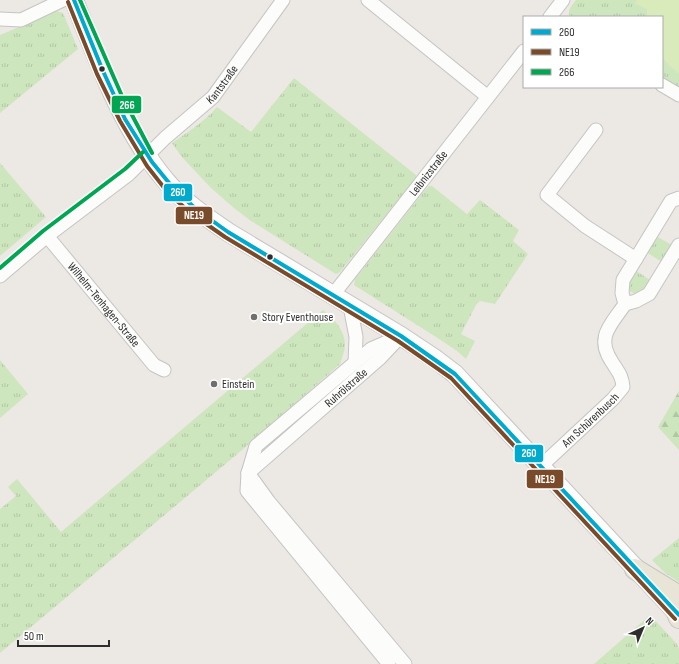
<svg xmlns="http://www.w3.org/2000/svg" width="679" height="664" font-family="'Sofia Sans Condensed',sans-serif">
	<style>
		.grass { fill: url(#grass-tufts) }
		.forest { fill: url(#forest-firs) }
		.pitch { fill: #d9eabb }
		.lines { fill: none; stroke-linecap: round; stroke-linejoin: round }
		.street-casing { stroke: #c5c4c5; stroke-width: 15 }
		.secondary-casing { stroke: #c5c4c5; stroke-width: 20 }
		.primary-casing { stroke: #c6c5c4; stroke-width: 22 }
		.street { stroke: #fcfcfb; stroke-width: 13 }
		.secondary { stroke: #fcfcfb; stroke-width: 18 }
		.primary { stroke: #e8e4d6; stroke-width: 20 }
		.bus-1-casing { stroke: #fff; stroke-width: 7 }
		.bus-2-casing { stroke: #fff; stroke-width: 7 }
		.bus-3-casing { stroke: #fff; stroke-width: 7 }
		.bus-1 { stroke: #00a9ce; stroke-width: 4 }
		.bus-2 { stroke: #7a4b2a; stroke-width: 4 }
		.bus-3 { stroke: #00a651; stroke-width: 4 }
		.bus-dot { fill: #2e2e2e; stroke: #fff; stroke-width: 1.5 }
		.poi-dot { fill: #706f6e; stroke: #fff; stroke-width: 1.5 }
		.labels { text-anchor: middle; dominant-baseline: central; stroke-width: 4; stroke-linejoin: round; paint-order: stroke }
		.street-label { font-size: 12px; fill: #2e2e2e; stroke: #fff }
		.poi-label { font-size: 12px; fill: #2e2e2e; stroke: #fff; text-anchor: start }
		.line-badge { stroke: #fff; stroke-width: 1.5 }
		.badge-label { font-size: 11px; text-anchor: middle; font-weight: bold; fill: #fff }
	</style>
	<defs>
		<pattern id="grass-tufts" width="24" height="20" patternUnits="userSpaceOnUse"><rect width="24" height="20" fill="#cee6be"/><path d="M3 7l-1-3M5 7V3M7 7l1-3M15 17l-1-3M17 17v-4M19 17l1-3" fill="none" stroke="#b1c6a4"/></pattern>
		<pattern id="forest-firs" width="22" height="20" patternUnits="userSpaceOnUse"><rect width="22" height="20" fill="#cee6be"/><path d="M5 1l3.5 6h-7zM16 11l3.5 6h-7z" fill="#b1c6a4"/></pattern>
	</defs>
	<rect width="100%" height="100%" fill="#ece8e4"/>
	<!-- grass -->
	<g class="grass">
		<path d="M576,0H637L636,3L647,9V17H570C567,10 572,5 576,0Z"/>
		<polygon points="57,11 63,13 78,49 0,113 0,35"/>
		<polygon points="662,56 669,65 679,73 679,91 662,80"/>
		<path d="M294,78L416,175V178L340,272L336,274L251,221L234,208L210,187L181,156L172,143C188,132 204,122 217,107L251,132Z"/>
		<polygon points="0,163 46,217 0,256"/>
		<polygon points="429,186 432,186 467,214 480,200 519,230 513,241 528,254 495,304 480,301 476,305 461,334 475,341 466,359 457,351 436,337 354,285 355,279 425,190"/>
		<polygon points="656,236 672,245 662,262 646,252"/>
		<polygon points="635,270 650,280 647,288 635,294 628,290 626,284"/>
		<path d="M323,310C334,319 345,330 345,345C345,351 342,358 340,364L242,450L0,653V509L16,496L8,487L17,479L61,532Z"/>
		<polygon points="0,360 28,394 0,418"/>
		<polygon points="679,538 679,582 665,573 652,560"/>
		<polygon points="650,615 677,644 679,649 679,664 594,664"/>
	</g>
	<!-- forest -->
	<polygon class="forest" points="679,391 679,450 658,427"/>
	<!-- pitch -->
	<polygon class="pitch" points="637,0 679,0 679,73 669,65 662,56 662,17 647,17 647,9 635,3"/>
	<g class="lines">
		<!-- street casing -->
		<g class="street-casing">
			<g id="street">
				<polyline points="368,0 488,97"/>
				<polyline points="550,17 563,0"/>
				<polyline points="0,19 21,20 63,0"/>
				<polyline points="662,85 679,95"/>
				<polyline points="596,130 547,195 585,226 636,259"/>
				<polyline points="679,198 671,201 623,280 622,293 625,304 636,301 649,294 679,245"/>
				<path id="s1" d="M47,236L154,365L164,370"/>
				<path id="s2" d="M0,276L47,236L129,174L165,138L213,97L283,0"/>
				<path id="s3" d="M332,296L524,51"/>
				<polyline points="350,306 356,337 355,363"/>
				<path id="s4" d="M540,467L613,399L623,387C622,375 618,372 612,362C595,337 611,325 625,304"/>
				<polyline points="248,473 269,502 405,664"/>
				<path id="s5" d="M248,473L380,358L397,340"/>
				<polyline points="389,664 247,491 248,473 256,446 371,349 401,336"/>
			</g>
		</g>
		<!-- secondary casing -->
		<g class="secondary-casing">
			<path id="secondary" d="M74,0C98,61 124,132 167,182C184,202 206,217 228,232L401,336L434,358L455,374L679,615"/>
		</g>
		<!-- primary casing -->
		<g class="primary-casing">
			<g id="primary">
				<polyline points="635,569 679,596"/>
				<polyline points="677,613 679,618"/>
			</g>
		</g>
		<!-- street -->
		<use href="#street" class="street"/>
		<!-- secondary -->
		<use href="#secondary" class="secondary"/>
		<!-- primary -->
		<use href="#primary" class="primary"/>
		<!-- bus-1 casing -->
		<g class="bus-1-casing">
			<polyline id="bus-1" points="74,0 103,71 125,119 152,162 174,189 196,209 228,232 401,336 455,374 679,615"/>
		</g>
		<!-- bus-2 casing -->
		<g class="bus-2-casing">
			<polyline id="bus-2" points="68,2 97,74 120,121 147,166 169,194 192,214 225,237 398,341 451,378 675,619"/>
		</g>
		<!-- bus-3 casing -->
		<g class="bus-3-casing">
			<g id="bus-3">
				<polyline points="80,0 122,96 152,153"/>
				<polyline points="0,268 43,231 125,169 143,152"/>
			</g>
		</g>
		<!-- bus-1 -->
		<use href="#bus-1" class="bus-1"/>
		<!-- bus-2 -->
		<use href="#bus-2" class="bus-2"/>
		<!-- bus-3 -->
		<use href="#bus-3" class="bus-3"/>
	</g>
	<!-- markers -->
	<g class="bus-dot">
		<circle cx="102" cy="69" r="3.5"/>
		<circle cx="270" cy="257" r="3.5"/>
	</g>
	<g class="poi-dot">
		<circle cx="254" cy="317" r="4"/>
		<circle cx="214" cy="384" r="4"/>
	</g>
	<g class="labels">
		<!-- street labels -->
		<g class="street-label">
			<text stroke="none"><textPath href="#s2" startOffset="294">Kantstraße</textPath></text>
			<text stroke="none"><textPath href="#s3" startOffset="156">Leibnizstraße</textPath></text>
			<text stroke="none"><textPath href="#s1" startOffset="89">Wilhelm-Tenhagen-Straße</textPath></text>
			<text stroke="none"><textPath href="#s5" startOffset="130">Ruhrölstraße</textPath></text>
			<text stroke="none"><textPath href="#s4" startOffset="69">Am Schürenbusch</textPath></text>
		</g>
		<!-- poi labels -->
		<g class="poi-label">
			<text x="262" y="317">Story Eventhouse</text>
			<text x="222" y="384">Einstein</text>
		</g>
	</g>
	<g class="line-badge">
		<rect x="111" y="95" width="31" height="19" rx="4" fill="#00a651"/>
		<rect x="163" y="183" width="30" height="19" rx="4" fill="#00a9ce"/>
		<rect x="175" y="206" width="38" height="19" rx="4" fill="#7a4b2a"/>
		<rect x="514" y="444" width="30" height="19" rx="4" fill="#00a9ce"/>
		<rect x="526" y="469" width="38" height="20" rx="4" fill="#7a4b2a"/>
	</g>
	<g class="badge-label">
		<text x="127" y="109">266</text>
		<text x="178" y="196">260</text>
		<text x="194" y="219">NE19</text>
		<text x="529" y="457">260</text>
		<text x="545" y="483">NE19</text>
	</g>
	<!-- legend -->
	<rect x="523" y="16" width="140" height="72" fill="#ffffff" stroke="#ababab"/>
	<rect x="531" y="29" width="20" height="6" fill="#00a9ce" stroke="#ababab"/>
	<text x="559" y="36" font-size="12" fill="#2e2e2e">260</text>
	<rect x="531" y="49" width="20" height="6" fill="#7a4b2a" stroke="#ababab"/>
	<text x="559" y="56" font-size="12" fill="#2e2e2e">NE19</text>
	<rect x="531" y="69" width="20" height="6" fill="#00a651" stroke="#ababab"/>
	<text x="559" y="76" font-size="12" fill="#2e2e2e">266</text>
	<!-- north arrow -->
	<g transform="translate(643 628) rotate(44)" stroke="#ffffff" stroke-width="3" paint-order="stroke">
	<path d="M0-3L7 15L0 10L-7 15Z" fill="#2e2e2e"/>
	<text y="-6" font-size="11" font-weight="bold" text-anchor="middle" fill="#2e2e2e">N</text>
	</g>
	<!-- scale -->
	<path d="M18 640v6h91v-6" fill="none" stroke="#2e2e2e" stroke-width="2"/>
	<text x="24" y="640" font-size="12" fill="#2e2e2e" stroke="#ffffff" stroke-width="3" paint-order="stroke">50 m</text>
</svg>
